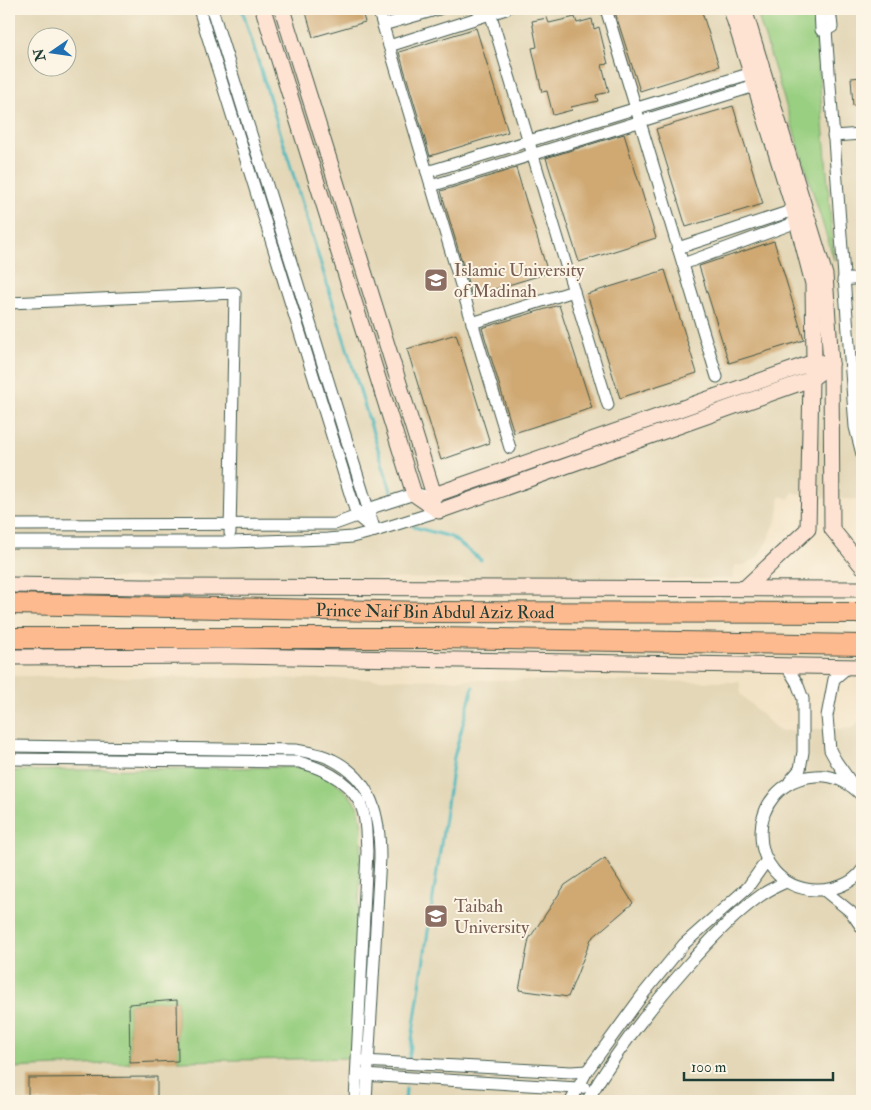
<svg xmlns="http://www.w3.org/2000/svg" width="871" height="1110" font-family="'IM FELL Double Pica',serif">
	<style>
		.built { fill: #e3d7b7; fill-rule: evenodd }
		.green { fill: #99cf81; stroke: #5c865a }
		.lines { fill: none; stroke-linecap: round; stroke-linejoin: round }
		.stream { stroke: #47b7bd; stroke-width: 3 }
		.building { fill: #cfa872 }
		.street-casing { stroke: #3f564a; stroke-width: 13 }
		.secondary-casing { stroke: #3f564a; stroke-width: 17 }
		.highway-casing { stroke: #3f564a; stroke-width: 22 }
		.street { stroke: #fff; stroke-width: 11 }
		.secondary { stroke: #fee3d2; stroke-width: 15 }
		.highway { stroke: #fcba8e; stroke-width: 20 }
		.labels { text-anchor: middle; dominant-baseline: central; stroke-width: 4; stroke-linejoin: round; paint-order: stroke }
		.education-label { font-size: 18px; fill: #785e54; stroke: #fcf5e5; text-anchor: start }
		.street-label { font-size: 18px; fill: #1f3d34; stroke: #fcf5e5 }
	</style>
	<rect width="100%" height="100%" fill="#fcf5e5"/>
	<filter id="ink" filterUnits="userSpaceOnUse"><feTurbulence type="fractalNoise" baseFrequency=".02" numOctaves="2"/><feDisplacementMap in="SourceGraphic" scale="10" xChannelSelector="R" yChannelSelector="G"/><feConvolveMatrix kernelMatrix="1 2 1 2 8 2 1 2 1" color-interpolation-filters="sRGB"/></filter>
	<filter id="wash" filterUnits="userSpaceOnUse"><feTurbulence type="fractalNoise" baseFrequency=".0096" numOctaves="4" result="noise"/><feDisplacementMap in="SourceGraphic" scale="20" xChannelSelector="R" yChannelSelector="G"/><feGaussianBlur stdDeviation="1.12" result="paint"/><feColorMatrix in="noise" values="0 0 0 0 0 0 0 0 0 0 0 0 0 0 0 0 0 1.4 0 .05"/><feComposite in="paint" operator="in"/></filter>
	<g filter="url(#wash)">
		<rect width="100%" height="100%" fill="#f3e3c6"/>
		<!-- built -->
		<g class="built">
			<path d="M9,9H862V500L809,497L793,492L789,499L780,496L778,517L767,542L757,558L744,565H735L733,579L9,578ZM38,38H68V68H38Z"/>
			<polygon points="9,676 740,682 740,694 779,731 852,728 862,719 862,1101 9,1101"/>
		</g>
		<!-- green -->
		<g class="green">
			<polygon points="756,9 814,9 834,260"/>
			<polygon points="299,767 331,778 349,795 358,807 362,826 353,1058 178,1061 177,1000 129,1004 130,1063 9,1068 9,771"/>
		</g>
		<g class="lines">
			<!-- stream -->
			<g class="stream">
				<polyline points="242,9 391,491"/>
				<polyline points="414,527 451,537 481,560"/>
				<polyline points="409,1059 454,757 473,687"/>
				<polyline points="405,1101 406,1089"/>
			</g>
		</g>
		<g id="blocks">
			<!-- building -->
			<g class="building">
				<polygon points="305,9 361,9 365,22 313,37"/>
				<polygon points="614,9 701,9 719,66 640,91"/>
				<polygon points="575,17 577,23 592,19 594,29 599,27 608,64 602,65 609,92 596,95 598,101 571,107 572,110 553,115 547,91 542,92 532,48 537,47 532,21 547,18 549,23"/>
				<polygon points="476,28 508,132 430,156 399,52"/>
				<polygon points="862,77 862,105 853,106 851,78"/>
				<polygon points="733,106 763,204 686,227 656,129"/>
				<polygon points="624,134 656,238 579,262 546,158"/>
				<polygon points="516,168 548,273 472,296 441,191"/>
				<polygon points="774,241 804,340 729,363 699,266"/>
				<polygon points="665,270 697,373 620,398 587,294"/>
				<polygon points="559,305 592,408 514,433 482,328"/>
				<polygon points="456,334 490,443 441,460 407,349"/>
				<polygon points="605,858 633,903 591,939 568,997 519,990 529,939 565,885"/>
				<polygon points="177,1000 178,1061 130,1063 129,1004"/>
				<polygon points="157,1077 157,1101 28,1101 28,1078"/>
			</g>
		</g>
	</g>
	<g filter="url(#ink)">
		<use href="#blocks" fill-opacity="0" stroke="#3f564a" stroke-width="1"/>
		<g class="lines">
			<!-- street casing -->
			<g class="street-casing">
				<g id="street">
					<polyline points="199,9 357,516 375,531 212,9"/>
					<polyline points="378,9 510,448"/>
					<polyline points="489,9 608,405"/>
					<polyline points="606,9 717,377"/>
					<polyline points="820,9 821,30 826,30"/>
					<polyline points="383,25 439,9"/>
					<polyline points="826,30 855,427 862,454"/>
					<polyline points="826,30 832,27 830,9"/>
					<polyline points="389,46 506,9"/>
					<polyline points="833,136 862,134"/>
					<polyline points="427,172 752,73"/>
					<polyline points="431,186 755,86"/>
					<polyline points="678,248 794,210"/>
					<polyline points="683,264 797,222"/>
					<polyline points="843,280 862,278"/>
					<polyline points="9,303 235,293 230,533"/>
					<polyline points="472,323 574,291"/>
					<polyline points="9,525 335,524 357,516 368,509 414,494 422,495"/>
					<polyline points="9,542 229,542 327,539 352,537 375,531 439,511 437,506"/>
					<polyline points="786,665 797,683 803,699 803,752 800,769 790,781"/>
					<polyline points="848,667 834,679 827,716 830,750 836,761 853,785"/>
					<path d="M9,746L296,750C308,752 322,754 333,760C373,780 380,818 380,858L366,1101"/>
					<path d="M9,759L299,762C325,769 352,782 362,808C367,821 366,837 367,851L355,1101"/>
					<path d="M862,796C850,783 833,774 815,776C743,782 743,886 815,890C832,891 853,884 862,870"/>
					<polyline points="825,891 851,912 862,928"/>
					<polyline points="362,1061 571,1072 587,1071"/>
					<polyline points="363,1075 578,1088 584,1087"/>
					<polyline points="571,1101 587,1071 644,993 684,944 748,887 767,860"/>
					<path d="M587,1101C615,1053 649,1009 686,967C708,942 732,916 760,896C768,890 777,886 786,882"/>
				</g>
			</g>
			<!-- secondary casing -->
			<g class="secondary-casing">
				<g id="secondary">
					<polyline points="263,9 414,494 439,511 811,379 831,364"/>
					<polyline points="282,9 434,495 814,362 831,364"/>
					<polyline points="731,9 794,210 813,284 814,362 811,379 808,529 745,588"/>
					<polyline points="744,9 825,275 831,364 832,529 862,566"/>
					<polyline points="9,585 143,587 862,589"/>
					<polyline points="9,657 234,656 862,667"/>
				</g>
			</g>
			<!-- highway casing -->
			<g class="highway-casing">
				<g id="highway">
					<path id="s1" d="M9,604L431,612L862,613"/>
					<polyline points="9,638 435,638 862,645"/>
				</g>
			</g>
			<!-- street -->
			<use href="#street" class="street"/>
			<!-- secondary -->
			<use href="#secondary" class="secondary"/>
			<!-- highway -->
			<use href="#highway" class="highway"/>
		</g>
	</g>
	<!-- icons -->
	<defs>
		<g id="university-square" transform="scale(1.25)"><rect x="-9" y="-9" width="18" height="18" rx="4" fill="#8d6e63" stroke="#fcf5e5"/><path d="M0-5L7-2L0 1L-7-2ZM-4 1L0 2.5L4 1V4Q0 6-4 4Z" fill="#fff"/></g>
	</defs>
	<g fill-rule="evenodd">
		<use href="#university-square" x="436" y="280"/>
		<use href="#university-square" x="436" y="916"/>
	</g>
	<g class="labels">
		<!-- education labels -->
		<g class="education-label">
			<text x="454" y="270">Islamic University<tspan x="454" dy="21">of Madinah</tspan></text>
			<text x="454" y="906">Taibah<tspan x="454" dy="21">University</tspan></text>
		</g>
		<!-- street labels -->
		<g class="street-label">
			<text stroke="none"><textPath href="#s1" startOffset="426">Prince Naif Bin Abdul Aziz Road</textPath></text>
		</g>
	</g>
	<!-- margin -->
	<rect width="871" height="1110" fill="none" stroke="#fcf5e5" stroke-width="30"/>
	<!-- north arrow -->
	<g transform="translate(52 52) rotate(257)"><circle r="24" fill="#fcf5e5" stroke="#a4ab9e"/>
	<path d="M0-4L9 19L0 12L-9 19Z" fill="#1f6fb2"/>
	<text y="-8" font-size="14" font-weight="bold" text-anchor="middle" fill="#1f3d34">N</text>
	</g>
	<!-- scale -->
	<path d="M684 1072v8h149v-8" fill="none" stroke="#1f3d34" stroke-width="2.5"/>
	<text x="691" y="1072" font-size="15" fill="#1f3d34" stroke="#fcf5e5" stroke-width="4" paint-order="stroke">100 m</text>
</svg>
